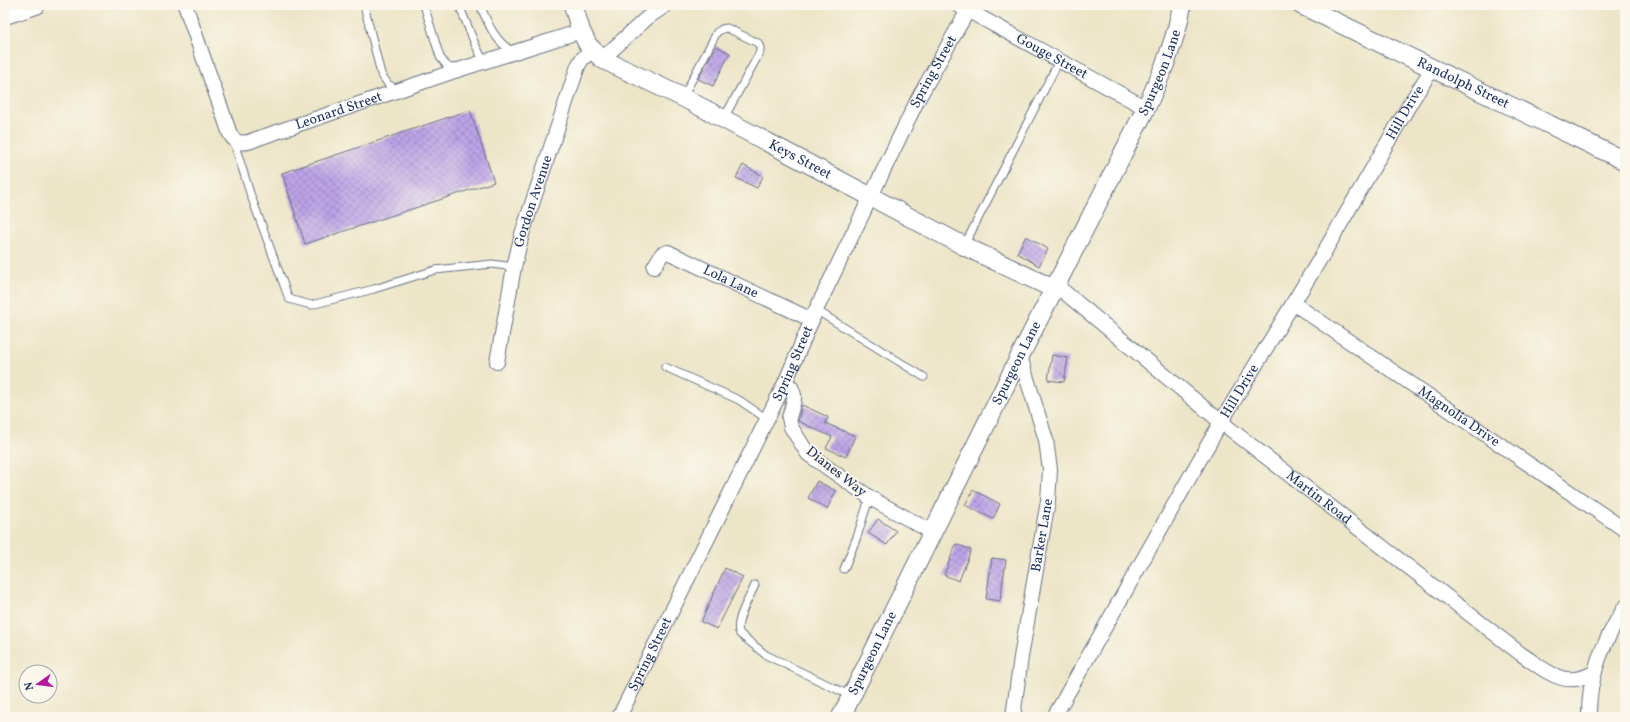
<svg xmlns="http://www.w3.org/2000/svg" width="1630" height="722" font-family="Vollkorn,serif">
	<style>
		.building { fill: url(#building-cross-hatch) }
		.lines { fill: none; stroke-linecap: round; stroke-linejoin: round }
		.service-casing { stroke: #646f83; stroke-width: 9 }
		.minor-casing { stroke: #646f83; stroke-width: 16 }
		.tertiary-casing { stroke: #646f83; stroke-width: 20 }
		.service { stroke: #fff; stroke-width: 7 }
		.minor { stroke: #fff; stroke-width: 14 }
		.tertiary { stroke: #fff; stroke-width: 18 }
		.labels { text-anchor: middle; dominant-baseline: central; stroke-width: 4; stroke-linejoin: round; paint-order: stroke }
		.street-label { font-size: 14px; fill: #1b2f5e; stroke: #fbf7ec }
	</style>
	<defs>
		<pattern id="building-cross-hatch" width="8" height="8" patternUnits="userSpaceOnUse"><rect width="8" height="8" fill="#bda4e7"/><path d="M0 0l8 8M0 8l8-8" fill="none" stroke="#9986be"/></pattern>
	</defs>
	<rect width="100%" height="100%" fill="#fbf7ec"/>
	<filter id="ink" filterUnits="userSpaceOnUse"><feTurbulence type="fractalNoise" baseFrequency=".025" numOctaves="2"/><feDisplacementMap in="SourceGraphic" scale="8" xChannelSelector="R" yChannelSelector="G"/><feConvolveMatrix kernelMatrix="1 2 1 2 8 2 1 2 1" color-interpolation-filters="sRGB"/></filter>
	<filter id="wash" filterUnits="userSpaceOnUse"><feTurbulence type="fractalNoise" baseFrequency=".012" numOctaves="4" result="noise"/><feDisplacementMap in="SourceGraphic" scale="16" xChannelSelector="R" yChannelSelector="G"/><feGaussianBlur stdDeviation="0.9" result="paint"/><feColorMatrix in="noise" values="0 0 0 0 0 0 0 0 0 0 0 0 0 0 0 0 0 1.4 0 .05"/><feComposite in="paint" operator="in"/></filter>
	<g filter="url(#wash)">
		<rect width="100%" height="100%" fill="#ede5c7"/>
		<g id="blocks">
			<!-- building -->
			<g class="building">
				<polygon points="716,46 730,53 713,86 698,79"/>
				<polygon points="470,110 494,182 305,244 282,173"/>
				<polygon points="743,165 763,176 757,188 736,178"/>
				<polygon points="1026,236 1048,249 1039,266 1017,253"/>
				<polygon points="1052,355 1068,358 1064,382 1048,380"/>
				<polygon points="802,405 828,417 825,423 855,436 846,457 826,448 832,437 798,421"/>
				<polygon points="817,481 836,491 827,509 808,498"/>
				<polygon points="973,490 1000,504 993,519 965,505"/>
				<polygon points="878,519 896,531 887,545 868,533"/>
				<polygon points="956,544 971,550 959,581 944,575"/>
				<polygon points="992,558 1006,560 1000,601 986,599"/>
				<polygon points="725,568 743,577 717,629 701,622"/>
			</g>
		</g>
	</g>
	<g filter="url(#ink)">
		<use href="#blocks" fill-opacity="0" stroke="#646f83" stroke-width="1"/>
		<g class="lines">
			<!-- service casing -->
			<g class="service-casing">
				<g id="service">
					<polyline points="364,5 381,74 388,84 398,90"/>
					<polyline points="424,5 440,57 446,65 455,71"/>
					<polyline points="459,5 475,44 484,62"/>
					<path d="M480,5C488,24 495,41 513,52"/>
					<polyline points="683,97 717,32 722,29 727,28 758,43 760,48 760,52 724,118"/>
					<polyline points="233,139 251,196 289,299 311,305 374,289 435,270 492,264 514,267"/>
					<polyline points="964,246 1059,61"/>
					<polyline points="816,310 924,377"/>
					<polyline points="665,367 739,400 767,419"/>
					<polyline points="844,569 857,537 867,505 872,499"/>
					<path d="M755,585C750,597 733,623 740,634L766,655L851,696"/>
				</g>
			</g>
			<!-- minor casing -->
			<g class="minor-casing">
				<g id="minor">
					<path id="s1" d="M185,5L230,134C236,145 246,144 256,139L455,71L581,31"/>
					<path id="s2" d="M958,5L1146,108"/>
					<polyline points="602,59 647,18 666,5"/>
					<path id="s3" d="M654,267L662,254L668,252L672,254L812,320"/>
					<path id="s4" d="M1054,289L1063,291L1221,422L1521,654C1547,671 1564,690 1595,672"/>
					<path id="s5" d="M1293,303L1625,530"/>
					<path id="s6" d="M497,362L514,267L522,234L578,66L582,59L592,50"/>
					<polyline points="785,383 791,387 794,395 794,400 789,418 791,427 808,454 872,499 932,532"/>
					<path id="s7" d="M619,717L785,383L816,310L918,99L968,10"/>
					<path id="s8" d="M1013,717L1021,657L1048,501L1050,470L1046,440L1020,356"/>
					<path id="s9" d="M1054,717L1221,422L1323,254L1411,102L1432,69"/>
					<path d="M1589,717C1588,675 1604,641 1625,607"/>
				</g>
			</g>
			<!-- tertiary casing -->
			<g class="tertiary-casing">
				<g id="tertiary">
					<path id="s10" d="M573,5L581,31L588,45L602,59L682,97L964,246L1054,289"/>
					<path id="s11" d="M1301,5L1625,161"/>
					<polyline points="5,15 36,5"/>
					<path id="s12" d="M841,717L1020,356L1146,108C1161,75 1176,41 1182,5"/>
				</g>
			</g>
			<!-- service -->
			<use href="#service" class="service"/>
			<!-- minor -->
			<use href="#minor" class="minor"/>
			<!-- tertiary -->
			<use href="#tertiary" class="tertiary"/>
		</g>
	</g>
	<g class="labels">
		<!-- street labels -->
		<g class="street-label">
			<text stroke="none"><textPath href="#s2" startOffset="107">Gouge Street</textPath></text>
			<text stroke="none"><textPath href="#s7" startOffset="718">Spring Street</textPath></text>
			<text stroke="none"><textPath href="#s12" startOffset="719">Spurgeon Lane</textPath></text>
			<text stroke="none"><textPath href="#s11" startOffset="180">Randolph Street</textPath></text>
			<text stroke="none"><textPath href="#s1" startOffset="254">Leonard Street</textPath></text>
			<text stroke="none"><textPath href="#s9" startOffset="699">Hill Drive</textPath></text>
			<text stroke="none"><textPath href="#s10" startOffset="285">Keys Street</textPath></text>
			<text stroke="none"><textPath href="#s6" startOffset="165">Gordon Avenue</textPath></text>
			<text stroke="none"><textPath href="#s3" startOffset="91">Lola Lane</textPath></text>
			<text stroke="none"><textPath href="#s7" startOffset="394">Spring Street</textPath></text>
			<text stroke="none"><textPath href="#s12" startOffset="395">Spurgeon Lane</textPath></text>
			<text stroke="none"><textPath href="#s9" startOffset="375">Hill Drive</textPath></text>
			<text stroke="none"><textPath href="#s5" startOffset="201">Magnolia Drive</textPath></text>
			<text transform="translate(836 472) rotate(38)">Dianes Way</text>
			<text stroke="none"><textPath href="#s4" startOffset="338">Martin Road</textPath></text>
			<text stroke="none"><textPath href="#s8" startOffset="184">Barker Lane</textPath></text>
			<text stroke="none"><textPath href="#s12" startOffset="71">Spurgeon Lane</textPath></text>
			<text stroke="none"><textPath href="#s7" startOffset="70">Spring Street</textPath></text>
		</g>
	</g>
	<!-- margin -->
	<rect width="1630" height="722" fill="none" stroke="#fbf7ec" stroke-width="20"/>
	<!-- north arrow -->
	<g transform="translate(38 684) rotate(256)"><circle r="19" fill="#fbf7ec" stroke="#a1a7b3"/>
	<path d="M0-3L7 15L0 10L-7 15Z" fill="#b5179e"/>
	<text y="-6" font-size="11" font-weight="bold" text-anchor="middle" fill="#1b2f5e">N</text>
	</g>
</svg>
